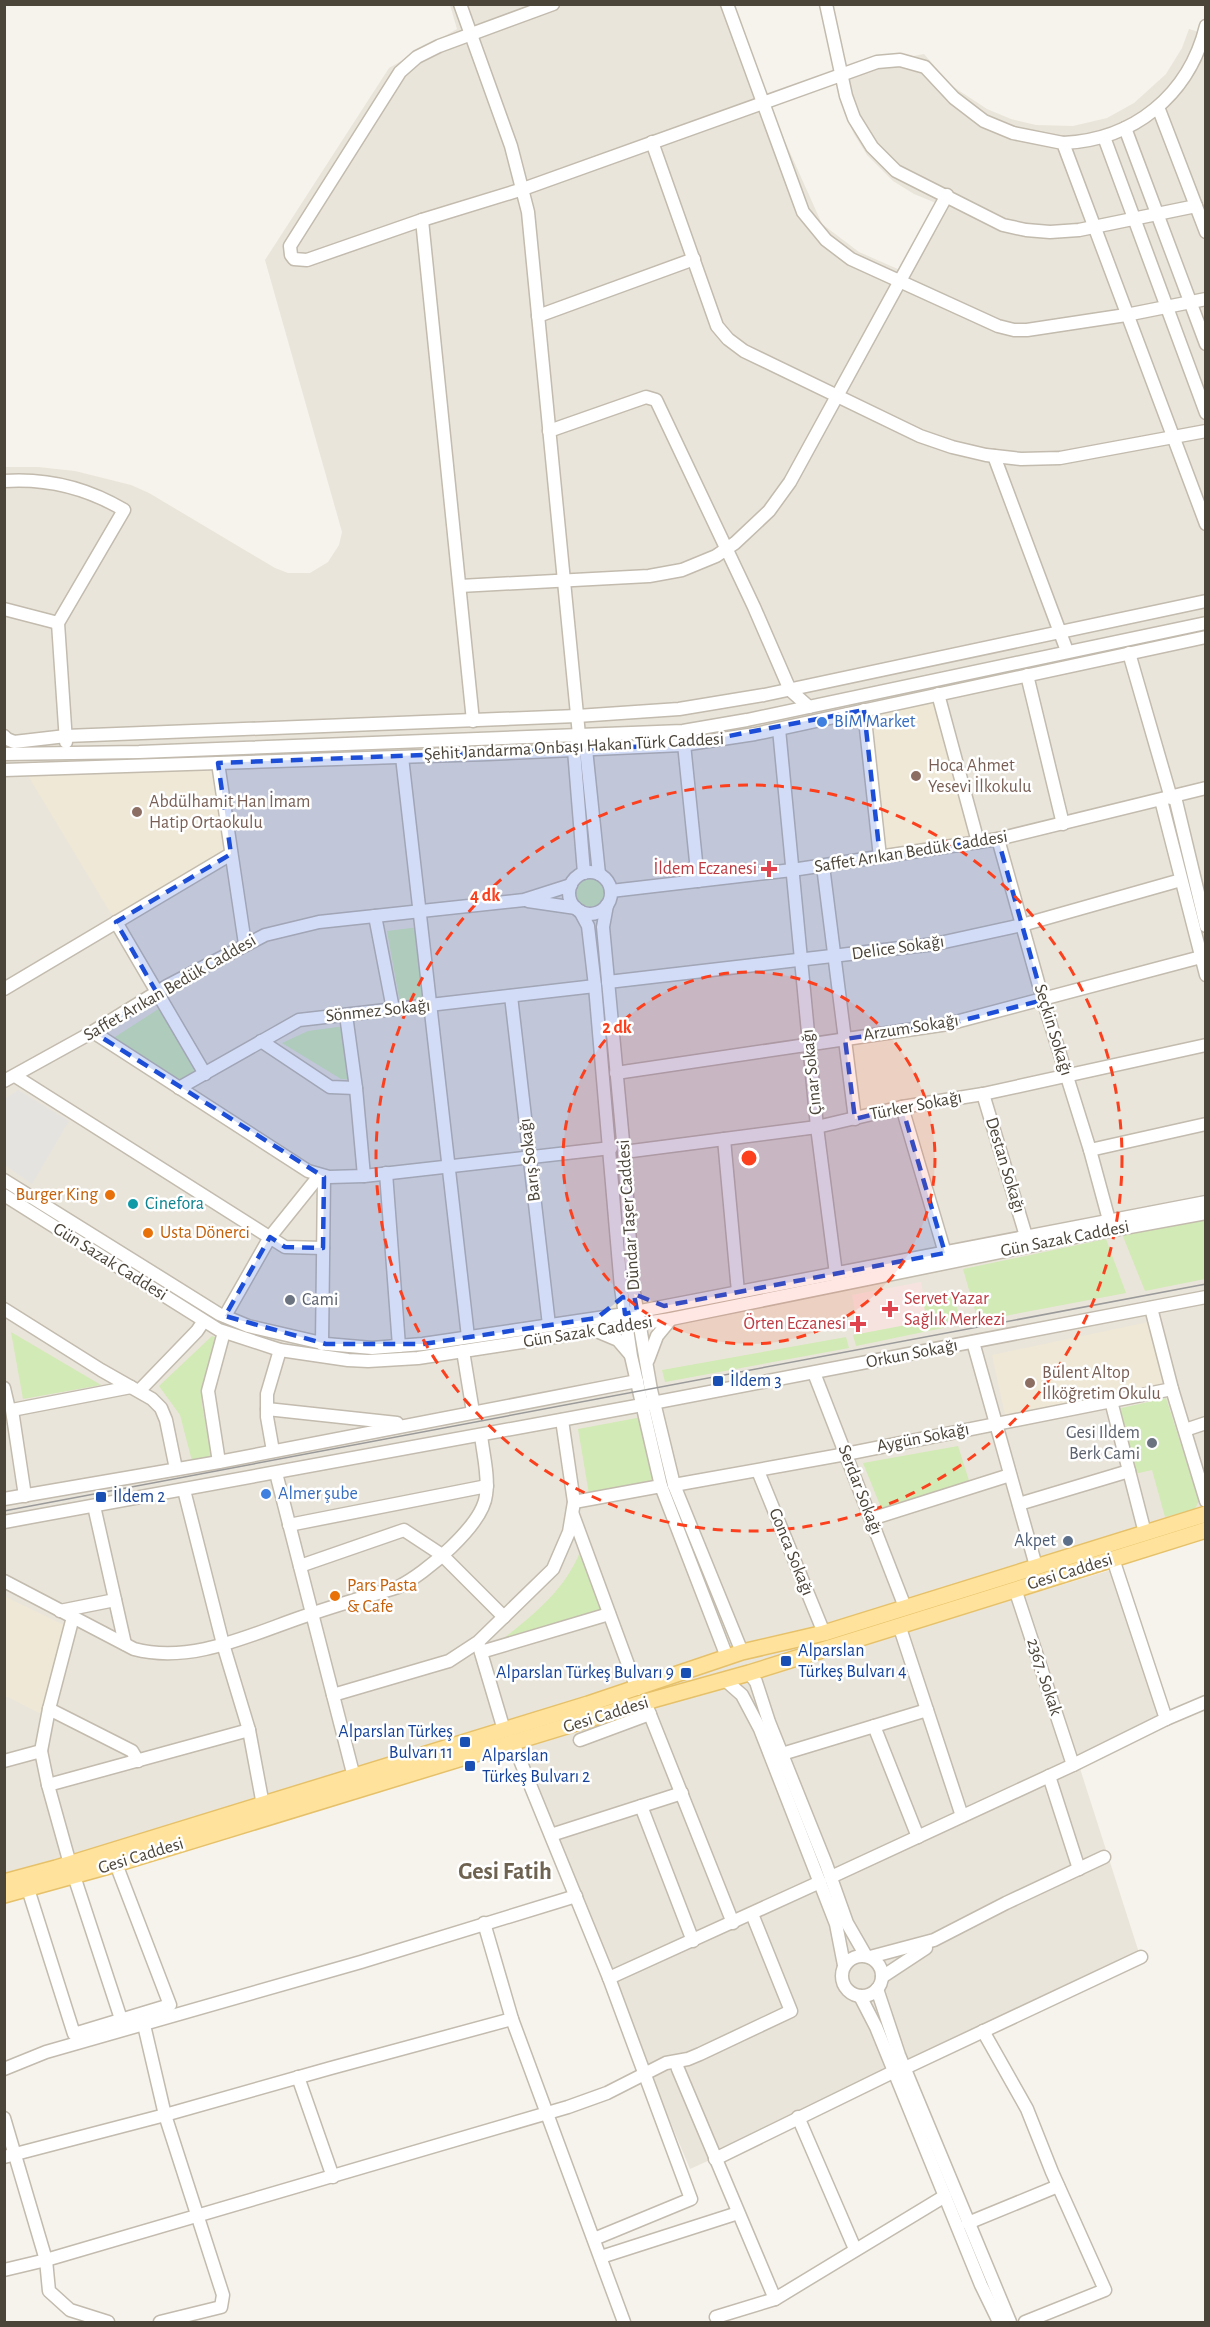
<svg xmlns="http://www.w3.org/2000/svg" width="1210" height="2327" font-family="'Alegreya Sans',sans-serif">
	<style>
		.residential { fill: #eae5da }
		.education { fill: #efe8d6 }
		.medical { fill: #f6e3e0 }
		.green { fill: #d2eab5 }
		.parking { fill: #e5e3e0 }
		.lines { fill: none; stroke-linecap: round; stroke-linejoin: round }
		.minor-casing { stroke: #c2bbae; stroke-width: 15 }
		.major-casing { stroke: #e6c16a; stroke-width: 18 }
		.minor { stroke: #fff; stroke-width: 12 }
		.major { stroke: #ffe39c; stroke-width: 15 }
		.tram { stroke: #9a9a9a; stroke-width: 1.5 }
		.marked { fill: #1d4ed8; fill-opacity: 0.2; stroke: #1d4ed8; stroke-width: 4.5; stroke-dasharray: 12 8; stroke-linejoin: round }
		.ring { fill: none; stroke: #fc3f1d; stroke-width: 3; stroke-dasharray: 10 8 }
		.shop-dot { fill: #3f7fe0; stroke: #fff; stroke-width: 2 }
		.education-dot { fill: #8d6e63; stroke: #fff; stroke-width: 2 }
		.health-dot { fill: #e0444e; stroke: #fff; stroke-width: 2 }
		.food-dot { fill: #e8710a; stroke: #fff; stroke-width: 2 }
		.culture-dot { fill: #0f9aa8; stroke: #fff; stroke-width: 2 }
		.worship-dot { fill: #6b7280; stroke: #fff; stroke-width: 2 }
		.transit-dot { fill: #1a4fb4; stroke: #fff; stroke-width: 2 }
		.service-dot { fill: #5c6f8a; stroke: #fff; stroke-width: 2 }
		.labels { text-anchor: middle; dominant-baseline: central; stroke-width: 5; stroke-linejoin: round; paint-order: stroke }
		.shop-label { font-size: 18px; fill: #366cbe; stroke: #fff; text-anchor: start }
		.street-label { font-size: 18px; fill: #4b4439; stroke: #fff }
		.education-label { font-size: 18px; fill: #785e54; stroke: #fff; text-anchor: start }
		.health-label { font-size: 18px; fill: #be3a42; stroke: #fff; text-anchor: end }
		.food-label { font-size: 18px; fill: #c56008; stroke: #fff; text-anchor: start }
		.culture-label { font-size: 18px; fill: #0d838f; stroke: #fff; text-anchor: start }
		.worship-label { font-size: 18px; fill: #5b616d; stroke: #fff; text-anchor: start }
		.transit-label { font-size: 18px; fill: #164399; stroke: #fff; text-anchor: start }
		.service-label { font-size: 18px; fill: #4e5e75; stroke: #fff; text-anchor: end }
		.district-label { font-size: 24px; font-weight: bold; fill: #6e6250; stroke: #fff }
		.centre { fill: #fc3f1d; stroke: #fff; stroke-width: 3 }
		.ring-label { font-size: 18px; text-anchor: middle; font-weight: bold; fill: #fc3f1d; stroke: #fff; stroke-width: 5; stroke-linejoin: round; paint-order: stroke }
	</style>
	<rect width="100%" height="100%" fill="#f6f3ec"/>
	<!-- residential -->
	<polygon class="residential" points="450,5 724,5 822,224 859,252 900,270 936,203 914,194 893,181 867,155 854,134 844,112 839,70 924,54 952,86 987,109 1011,119 1036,125 1073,126 1107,118 1134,103 1166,74 1182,48 1189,29 1205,34 1205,1507 1016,1567 1025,1596 1111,1570 1159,1717 1076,1756 1141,1959 871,2087 690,2169 576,1896 507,1725 5,1880 4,467 38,467 75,471 131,485 149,493 275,568 288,573 310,573 328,562 339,545 342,532 265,260 389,68 457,29"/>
	<!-- education -->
	<g class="education">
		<polygon points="938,694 978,842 880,857 864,710"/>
		<polygon points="218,763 231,854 116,922 24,769"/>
		<polygon points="1149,1322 1164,1391 1007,1424 992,1355"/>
		<polygon points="4,1596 70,1628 45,1716 8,1697 5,1697"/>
	</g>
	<!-- medical -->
	<polygon class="medical" points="921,1282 928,1323 860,1336 852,1295"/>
	<!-- green -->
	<g class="green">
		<circle cx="590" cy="893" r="15"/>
		<polygon points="419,927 429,1006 401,1008 387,931"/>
		<polygon points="160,1008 199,1073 181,1085 116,1042 115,1037"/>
		<polygon points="345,1026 354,1080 341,1079 282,1043 308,1031"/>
		<polygon points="1205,1219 1205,1279 1145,1291 1122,1234"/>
		<polygon points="1106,1239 1126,1293 978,1321 963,1269"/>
		<polygon points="953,1295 962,1324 856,1346 853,1335 927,1321 923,1301"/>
		<polygon points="11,1332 101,1385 23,1399"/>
		<polygon points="212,1336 217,1338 203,1382 202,1405 212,1458 192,1461 180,1415 159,1386"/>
		<polygon points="846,1337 849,1348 665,1382 662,1370"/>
		<polygon points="1166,1398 1199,1501 1195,1509 1165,1517 1152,1470 1134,1474 1117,1409"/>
		<polygon points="642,1417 655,1481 589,1494 578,1429"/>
		<polygon points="958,1446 971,1487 884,1515 863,1463"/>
		<path d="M580,1552L607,1614L506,1642L503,1639C535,1613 564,1591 580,1552Z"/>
	</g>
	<!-- parking -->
	<polygon class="parking" points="18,1090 69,1121 32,1184 5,1165 5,1099"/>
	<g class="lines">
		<!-- minor casing -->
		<g class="minor-casing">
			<g id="minor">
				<polyline points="460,4 511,146 528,212 579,735 586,749 599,874"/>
				<polyline points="553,4 439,46 417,57 400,72 290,246 291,255 294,259 307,260 422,220 523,189 877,62 900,60 925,67 954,98 984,121 1013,133 1063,143 1206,524"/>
				<polyline points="727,4 803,212 826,240 851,259 998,326 1014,330 1027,330 1126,315 1206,299"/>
				<polyline points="826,4 846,96 854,118 872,147 896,171 1003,225 1026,230 1050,232 1079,230 1196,206"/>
				<polyline points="1158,107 1206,232"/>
				<polyline points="1125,128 1206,344"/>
				<polyline points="1104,137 1206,413"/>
				<polyline points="652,142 717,326 728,339 744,351 920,436 952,447 986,455 1021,459 1060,458 1206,431"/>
				<path d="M1063,143C1134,140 1189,95 1206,26"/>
				<polyline points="422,220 473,721"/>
				<polyline points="538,316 694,259"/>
				<polyline points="549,431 646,397 656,400 754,607 790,690 809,707"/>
				<polyline points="994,456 1067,651"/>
				<path d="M4,481C47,478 87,488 124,510L58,623L66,742"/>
				<polyline points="460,586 649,576 682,570 716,556 735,543 769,511 790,482 947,195"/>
				<polyline points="4,609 58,623"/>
				<polyline points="1129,653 1171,798"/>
				<polyline points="1027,675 1063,824"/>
				<polyline points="938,694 978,842"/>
				<polyline points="864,710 880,857"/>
				<polyline points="779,729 817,1127 836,1274"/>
				<polyline points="4,736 7,739 14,742 66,736 577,716 679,709 764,695 1206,601"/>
				<polyline points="577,742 574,750 584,873"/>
				<polyline points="684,744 698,881"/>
				<polyline points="4,754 139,752 683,731 747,720 1206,623"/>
				<polyline points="402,757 468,1337"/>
				<polyline points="218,763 245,944"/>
				<polyline points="4,770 488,754 682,745 755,734 1206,637"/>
				<polyline points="1175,797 1206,926"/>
				<polyline points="1161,800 1206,975"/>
				<polyline points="998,839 1043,1000 1090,1150 1109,1220"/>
				<polyline points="823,866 855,1119"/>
				<circle cx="590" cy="893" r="21"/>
				<polyline points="611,891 792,870 998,839 1206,788"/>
				<polyline points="528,901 576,908"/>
				<polyline points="607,905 603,927 624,1152 633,1287 651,1390 674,1485 742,1652"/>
				<polyline points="580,911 588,926 595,986 621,1288 631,1356 661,1486 727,1657"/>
				<polyline points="375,916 393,1009"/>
				<polyline points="116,922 205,1074"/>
				<polyline points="608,982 935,944 1022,925 1181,880"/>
				<polyline points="4,989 231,854"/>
				<polyline points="511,996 549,1325"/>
				<polyline points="346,1015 356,1088 364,1176"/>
				<polyline points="93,1032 308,1171 329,1177 364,1176 611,1148"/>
				<polyline points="261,1041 330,1087 356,1088"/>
				<polyline points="616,1073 948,1024 1201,957"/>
				<polyline points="15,1076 285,1247 323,1248"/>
				<polyline points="4,1081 89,1034 167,986 265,935 319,922 524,900 571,885"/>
				<polyline points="179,1088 299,1020 595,986"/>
				<polyline points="983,1094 1026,1236"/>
				<polyline points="902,1107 945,1253"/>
				<polyline points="724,1139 738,1292"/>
				<polyline points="1090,1150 1206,1124"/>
				<polyline points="624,1152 817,1127 902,1107 983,1094 1206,1045"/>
				<polyline points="386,1173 399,1346"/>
				<polyline points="4,1180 219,1314 248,1326 326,1344 372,1348 423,1344 625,1314 1206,1202"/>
				<polyline points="4,1195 219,1330 280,1350 348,1360 368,1361 418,1358 671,1319 1059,1240 1206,1213"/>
				<polyline points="1151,1308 1172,1389 1206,1501"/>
				<polyline points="4,1309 101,1370 152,1399 161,1408 166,1420 176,1469"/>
				<polyline points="225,1316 270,1237 319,1176"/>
				<polyline points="599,1332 618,1340 630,1354"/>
				<polyline points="973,1342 1036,1566"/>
				<polyline points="322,1344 324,1177"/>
				<polyline points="463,1351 473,1412"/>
				<polyline points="648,1360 657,1336 671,1319"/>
				<polyline points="814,1373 905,1607"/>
				<polyline points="4,1388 8,1405 4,1405"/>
				<polyline points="139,1391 197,1331 203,1322"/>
				<polyline points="1111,1401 1145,1533"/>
				<polyline points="267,1409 397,1423"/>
				<polyline points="1185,1430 1206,1423"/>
				<polyline points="273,1451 267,1417 267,1394 280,1350"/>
				<polyline points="219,1462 208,1391 224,1332"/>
				<polyline points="758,1471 824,1633"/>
				<polyline points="276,1473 354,1777"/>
				<polyline points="674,1485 846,1454 1172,1389"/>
				<polyline points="184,1490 223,1644 249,1730 263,1805"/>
				<polyline points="25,1496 12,1410 131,1387"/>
				<polyline points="4,1499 219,1462 637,1381"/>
				<polyline points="574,1502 661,1486"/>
				<polyline points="1019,1504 1129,1471"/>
				<polyline points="94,1506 125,1644"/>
				<polyline points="573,1515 637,1689"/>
				<polyline points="871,1519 1010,1475"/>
				<polyline points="4,1522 642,1405 1206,1297"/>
				<polyline points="289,1525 487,1486"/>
				<polyline points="300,1566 404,1530 442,1555 504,1617"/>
				<path d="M4,1581L134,1649C194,1665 255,1632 311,1614C340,1604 369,1596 398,1587C425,1574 483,1525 486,1495C489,1476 483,1454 481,1435"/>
				<polyline points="1015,1589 1073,1765"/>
				<polyline points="60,1611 115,1600"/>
				<polyline points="899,1625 962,1816"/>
				<polyline points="479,1646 504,1730"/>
				<polyline points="481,1652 609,1614"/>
				<polyline points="749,1673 756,1682 769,1722 826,1864 847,1923 866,1956"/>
				<polyline points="725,1680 742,1695 760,1729 836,1924 844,1965"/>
				<polyline points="333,1695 449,1661 478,1642 553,1569 569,1532 574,1502 562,1420"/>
				<polyline points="645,1702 733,1923"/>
				<polyline points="49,1709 132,1751 138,1761"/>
				<polyline points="1166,1719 1206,1702"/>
				<polyline points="874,1726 918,1837"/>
				<polyline points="580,1740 650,1714"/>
				<polyline points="513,1743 609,1978 691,2199 594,2239"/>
				<polyline points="41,1751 49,1709 73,1617"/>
				<polyline points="782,1754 927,1710"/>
				<polyline points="4,1761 41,1751 48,1785 70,1864"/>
				<polyline points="1049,1776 1079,1869"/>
				<polyline points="48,1785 249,1730"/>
				<polyline points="641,1806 693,1941"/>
				<polyline points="551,1835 682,1793"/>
				<polyline points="74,1876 121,2019"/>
				<polyline points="831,1877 1073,1765 1166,1719 1113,1559"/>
				<polyline points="28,1889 74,2034 170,2005 116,1864"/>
				<polyline points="484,1923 512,2019 624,2322"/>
				<circle cx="862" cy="1976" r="20"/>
				<polyline points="870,1957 934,1940 1006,1903 1104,1857"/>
				<polyline points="882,1977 926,1948"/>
				<polyline points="609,1978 820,1882"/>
				<polyline points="877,1989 899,2055 1010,2322"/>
				<polyline points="860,1996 876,2027 981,2285 999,2322"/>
				<polyline points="144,2025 165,2115 223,2295 221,2307 160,2322"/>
				<polyline points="983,2031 1027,2109 1052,2172 1105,2290 1025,2322"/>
				<polyline points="676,2062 678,2069 775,2299"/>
				<polyline points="905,2068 1141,1957"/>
				<polyline points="4,2069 46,2052 361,1962 576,1896"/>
				<polyline points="298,2077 333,2177"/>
				<polyline points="798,2117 855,2249"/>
				<polyline points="4,2118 46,2260 568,2107 607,2093 666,2063 688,2059 700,2054 791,2011 752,1914"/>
				<polyline points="4,2157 165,2115 331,2068 512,2019"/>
				<polyline points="715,2159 895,2071"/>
				<polyline points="968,2223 1058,2186"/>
				<polyline points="601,2257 738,2213"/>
				<polyline points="4,2270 46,2260 49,2291 70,2310 108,2322"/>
				<polyline points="716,2317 775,2299 945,2196"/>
			</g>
		</g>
		<!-- major casing -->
		<g class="major-casing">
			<g id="major">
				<polyline points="4,1882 56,1868 588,1704 742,1652 824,1633 1206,1514"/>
				<polyline points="4,1895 116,1864 645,1702 749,1673 1206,1530"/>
			</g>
		</g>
		<!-- minor -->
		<use href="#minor" class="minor"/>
		<!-- major -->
		<use href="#major" class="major"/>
		<!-- tram -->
		<polyline class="tram" points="4,1511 1206,1284"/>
	</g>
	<!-- marked area -->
	<path class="marked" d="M864,710L880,857L998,839L1043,1000L948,1024L845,1039L855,1119L902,1107L945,1253L664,1306L634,1294L637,1311L625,1314L623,1297L597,1318L423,1344H326L225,1316L270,1237L285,1247L323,1248L324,1177L93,1032L157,993L116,922L231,854L218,763L682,745Z"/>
	<!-- distance rings -->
	<circle cx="749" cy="1158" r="186" fill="#fc3f1d" fill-opacity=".12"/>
	<g class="ring">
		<circle cx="749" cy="1158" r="186"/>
		<circle cx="749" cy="1158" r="373"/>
	</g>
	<!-- markers -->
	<g class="shop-dot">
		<circle cx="822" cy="722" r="6"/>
		<circle cx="266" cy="1494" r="6"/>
	</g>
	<g class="education-dot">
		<circle cx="916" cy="776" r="6"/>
		<circle cx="137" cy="812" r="6"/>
		<circle cx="1030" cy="1383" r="6"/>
	</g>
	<g class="health-dot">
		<path d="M766 860h6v6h6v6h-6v6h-6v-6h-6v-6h6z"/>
		<path d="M887 1300h6v6h6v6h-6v6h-6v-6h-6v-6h6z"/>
		<path d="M855 1315h6v6h6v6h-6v6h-6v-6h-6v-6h6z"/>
	</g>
	<g class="food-dot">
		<circle cx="110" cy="1195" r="6"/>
		<circle cx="148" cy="1233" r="6"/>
		<circle cx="335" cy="1596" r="6"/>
	</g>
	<circle class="culture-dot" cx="133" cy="1204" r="6"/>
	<g class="worship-dot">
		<circle cx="290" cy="1300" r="6"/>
		<circle cx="1152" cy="1443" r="6"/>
	</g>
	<g class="transit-dot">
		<rect x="712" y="1375" width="12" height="12" rx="3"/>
		<rect x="95" y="1491" width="12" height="12" rx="3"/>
		<rect x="780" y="1655" width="12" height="12" rx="3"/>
		<rect x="680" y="1667" width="12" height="12" rx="3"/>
		<rect x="459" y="1736" width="12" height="12" rx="3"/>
		<rect x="464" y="1760" width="12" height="12" rx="3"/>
	</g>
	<circle class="service-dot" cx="1068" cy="1541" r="6"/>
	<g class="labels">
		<!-- shop labels -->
		<g class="shop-label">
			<text x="834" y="722">BİM Market</text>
			<text x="278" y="1494">Almer şube</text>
		</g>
		<!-- street labels -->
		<g class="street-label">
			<text transform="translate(574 747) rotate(-3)">Şehit Jandarma Onbaşı Hakan Türk Caddesi</text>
			<text transform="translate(911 852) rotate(-9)">Saffet Arıkan Bedük Caddesi</text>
			<text transform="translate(898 948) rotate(-8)">Delice Sokağı</text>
			<text transform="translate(170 988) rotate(-30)">Saffet Arıkan Bedük Caddesi</text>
			<text transform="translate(378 1011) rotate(-6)">Sönmez Sokağı</text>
			<text transform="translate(911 1028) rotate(-9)">Arzum Sokağı</text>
			<text transform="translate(1053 1030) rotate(73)">Seçkin Sokağı</text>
			<text transform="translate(812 1072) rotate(-96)">Çınar Sokağı</text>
			<text transform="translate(916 1106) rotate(-11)">Türker Sokağı</text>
			<text transform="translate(530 1160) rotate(-97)">Barış Sokağı</text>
			<text transform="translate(1005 1165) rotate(73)">Destan Sokağı</text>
			<text transform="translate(629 1215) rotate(-94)">Dündar Taşer Caddesi</text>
			<text transform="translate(1065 1239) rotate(-11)">Gün Sazak Caddesi</text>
			<text transform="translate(110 1262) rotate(32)">Gün Sazak Caddesi</text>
			<text transform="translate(588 1332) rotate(-9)">Gün Sazak Caddesi</text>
			<text transform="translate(912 1354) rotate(-11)">Orkun Sokağı</text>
			<text transform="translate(923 1438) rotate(-11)">Aygün Sokağı</text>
			<text transform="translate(860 1490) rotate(69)">Serdar Sokağı</text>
			<text transform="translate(791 1552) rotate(68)">Gonca Sokağı</text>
			<text transform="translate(1070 1572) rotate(-17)">Gesi Caddesi</text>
			<text transform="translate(1044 1677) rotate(72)">2367. Sokak</text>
			<text transform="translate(606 1715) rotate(-17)">Gesi Caddesi</text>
			<text transform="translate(141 1856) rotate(-17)">Gesi Caddesi</text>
		</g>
		<!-- education labels -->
		<g class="education-label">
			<text x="928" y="766">Hoca Ahmet<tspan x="928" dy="21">Yesevi İlkokulu</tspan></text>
			<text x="149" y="802">Abdülhamit Han İmam<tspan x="149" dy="21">Hatip Ortaokulu</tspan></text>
			<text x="1042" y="1373">Bülent Altop<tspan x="1042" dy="21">İlköğretim Okulu</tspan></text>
		</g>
		<!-- health labels -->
		<g class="health-label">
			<text x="757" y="869">İldem Eczanesi</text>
			<text x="904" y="1299" text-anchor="start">Servet Yazar<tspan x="904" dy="21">Sağlık Merkezi</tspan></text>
			<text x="846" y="1324">Örten Eczanesi</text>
		</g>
		<!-- food labels -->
		<g class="food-label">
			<text x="98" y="1195" text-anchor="end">Burger King</text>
			<text x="160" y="1233">Usta Dönerci</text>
			<text x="347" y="1586">Pars Pasta<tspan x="347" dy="21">&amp; Cafe</tspan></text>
		</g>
		<!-- culture labels -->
		<g class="culture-label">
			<text x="145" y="1204">Cinefora</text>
		</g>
		<!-- worship labels -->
		<g class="worship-label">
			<text x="302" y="1300">Cami</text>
			<text x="1140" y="1433" text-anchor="end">Gesi Ildem<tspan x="1140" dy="21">Berk Cami</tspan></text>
		</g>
		<!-- transit labels -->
		<g class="transit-label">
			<text x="730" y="1381">İldem 3</text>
			<text x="113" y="1497">İldem 2</text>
			<text x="798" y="1651">Alparslan<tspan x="798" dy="21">Türkeş Bulvarı 4</tspan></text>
			<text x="674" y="1673" text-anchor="end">Alparslan Türkeş Bulvarı 9</text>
			<text x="453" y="1732" text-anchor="end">Alparslan Türkeş<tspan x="453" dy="21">Bulvarı 11</tspan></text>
			<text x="482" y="1756">Alparslan<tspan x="482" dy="21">Türkeş Bulvarı 2</tspan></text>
		</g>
		<!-- service labels -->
		<g class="service-label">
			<text x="1056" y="1541">Akpet</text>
		</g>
		<!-- district labels -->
		<g class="district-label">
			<text x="505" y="1872">Gesi Fatih</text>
		</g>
	</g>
	<circle cx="749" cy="1158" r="9" class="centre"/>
	<g class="ring-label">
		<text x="485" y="901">4 dk</text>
		<text x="617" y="1033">2 dk</text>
	</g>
	<!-- border -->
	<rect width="1210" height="2327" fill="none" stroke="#4b4439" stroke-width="12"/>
</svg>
